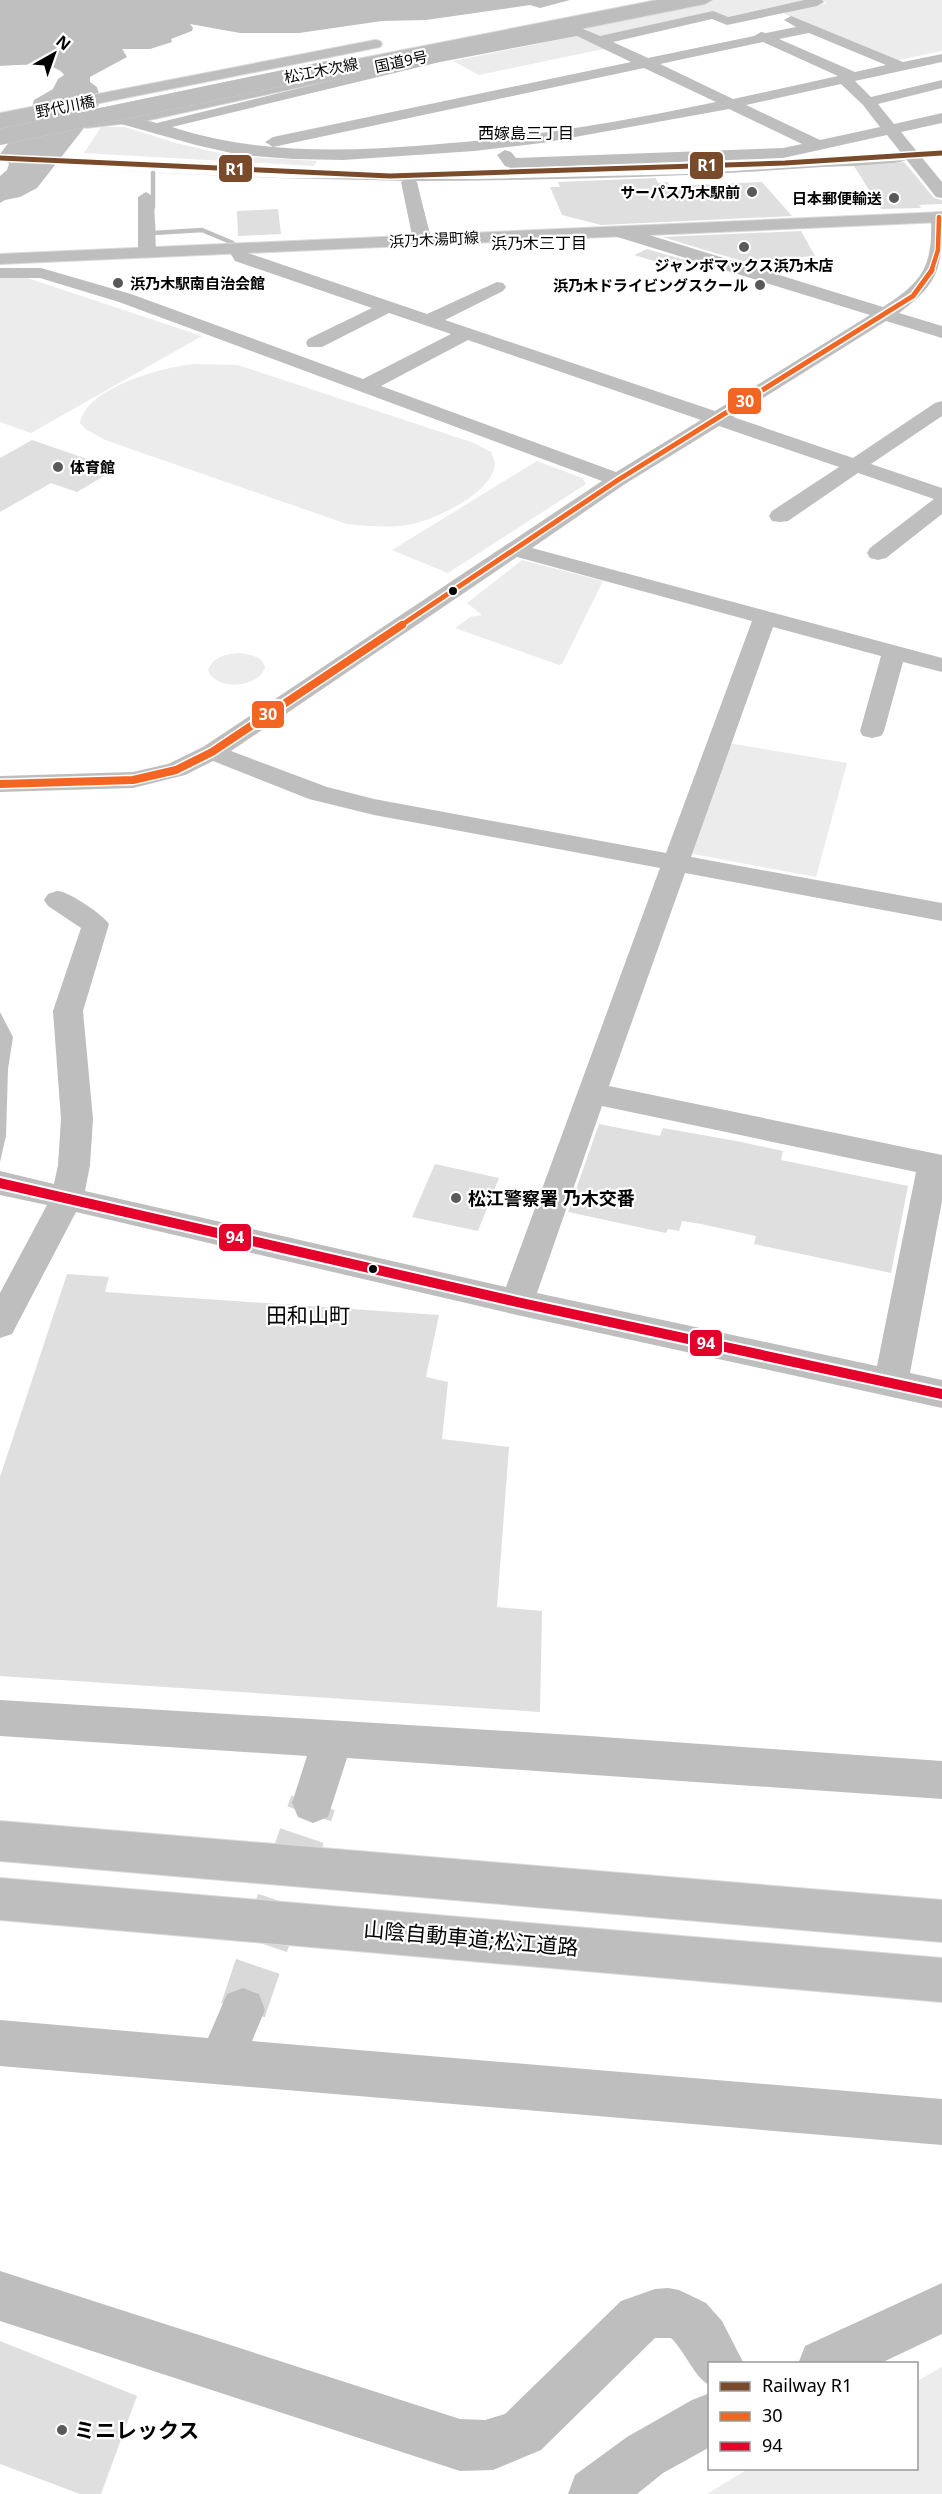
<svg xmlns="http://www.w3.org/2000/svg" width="942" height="2494" font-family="'Noto Sans','Noto Sans JP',sans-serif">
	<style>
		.green { fill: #ececec }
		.water { fill: #bfbfbf }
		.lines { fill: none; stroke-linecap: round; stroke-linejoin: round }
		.stream { stroke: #bfbfbf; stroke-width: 4.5 }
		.building { fill: #dfdfdf }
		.minor-tunnel { stroke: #d9d9d9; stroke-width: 46; stroke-dasharray: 46 23; stroke-linecap: butt }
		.major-casing { stroke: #dbdbdb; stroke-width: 2 }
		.highway-casing { stroke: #dbdbdb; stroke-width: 2 }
		.minor { fill: #bebebe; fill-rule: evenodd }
		.major { fill: #bebebe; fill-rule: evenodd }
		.highway { fill: #bebebe; fill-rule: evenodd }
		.major-bridge-casing { stroke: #dbdbdb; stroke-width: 16; stroke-linecap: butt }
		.major-bridge { stroke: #bebebe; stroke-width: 16 }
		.bus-1-far2-casing { stroke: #fff; stroke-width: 7 }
		.bus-1-far1-casing { stroke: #fff; stroke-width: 8 }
		.bus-1-casing { stroke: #fff; stroke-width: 11 }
		.bus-2-casing { stroke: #fff; stroke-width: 14 }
		.bus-1-far2 { stroke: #f26522; stroke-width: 4.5 }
		.bus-1-far1 { stroke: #f26522; stroke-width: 5 }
		.bus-1 { stroke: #f26522; stroke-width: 8 }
		.bus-2 { stroke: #e4002b; stroke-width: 10 }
		.rail-1-casing { stroke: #fff; stroke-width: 8 }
		.rail-1 { stroke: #7a4b2a; stroke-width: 5 }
		.poi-dot { fill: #595959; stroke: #fff; stroke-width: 2 }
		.bus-dot { fill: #000; stroke: #fff; stroke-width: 2 }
		.labels { text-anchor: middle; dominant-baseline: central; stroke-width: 4.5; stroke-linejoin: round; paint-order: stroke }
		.far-street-label { font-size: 15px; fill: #000; stroke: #fff }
		.far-poi-label { font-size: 15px; font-weight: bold; fill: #000; stroke: #fff; text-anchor: end }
		.far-neighbourhood-label { font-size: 16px; fill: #000; stroke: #fff }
		.poi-label { font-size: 18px; font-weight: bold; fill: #000; stroke: #fff; text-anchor: start }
		.quarter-label { font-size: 21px; fill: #000; stroke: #fff }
		.near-street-label { font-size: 21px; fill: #000; stroke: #fff }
		.near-poi-label { font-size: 21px; font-weight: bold; fill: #000; stroke: #fff; text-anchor: start }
		.line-badge { stroke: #fff; stroke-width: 2 }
		.badge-label { font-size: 16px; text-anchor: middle; font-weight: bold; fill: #fff }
	</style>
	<rect width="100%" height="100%" fill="#fff"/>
	<!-- green -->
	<g class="green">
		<polygon points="712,0 805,0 727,17 714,13 606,37 598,36 581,27"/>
		<polygon points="819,0 942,0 942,51 899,60 889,59 785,14 786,11 827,3"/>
		<polygon points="581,35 608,48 479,75 453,61"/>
		<polygon points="101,127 125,127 176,143 231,156 317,161 314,166 84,153"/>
		<polygon points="21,276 202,336 31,433 0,422 0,277"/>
		<path d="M193,364L238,365L474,443L491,452C492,456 495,460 495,465C491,494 433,521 407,525C387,528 367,526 347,524L105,440L87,430L80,423C87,387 161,368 193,364Z"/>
		<polygon points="537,461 582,478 586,484 448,573 392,550"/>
		<polygon points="522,560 603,581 562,664 559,665 455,628 470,617 482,615 467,603"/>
		<path d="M238,653C249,654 262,656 265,667C259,689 215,691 208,670C213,657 225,654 238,653Z"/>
		<polygon points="728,743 847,763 816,877 693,854 687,850"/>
		<polygon points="942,2367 942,2494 707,2494 748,2469 916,2468 917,2381"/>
	</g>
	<!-- water -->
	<g class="water">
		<path d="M0,0H570L540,8L530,5L426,20L382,21L299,33H240L190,24L193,28L192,31L171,39L172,42L150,49H122L127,57L90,77V82L97,87L101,101L84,128L37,188L20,197L5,200L0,203V176L7,170L9,164L0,154L30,115L34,100L53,89L58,79L64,75C57,61 15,65 0,66Z"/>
		<path d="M906,160C895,166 841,166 822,167C687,177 552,180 416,181L430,234H426L412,181L274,178L71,169L281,178L477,179L688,174Z"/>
		<polygon points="0,1012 13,1037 8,1069 6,1136 0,1162"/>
	</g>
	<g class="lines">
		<!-- stream -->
		<g class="stream">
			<polyline points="153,173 153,207"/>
			<polyline points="153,224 153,233 202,230 233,243"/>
		</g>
	</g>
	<!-- building -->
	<g class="building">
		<polygon points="904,162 934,198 942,200 942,204 919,205 921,208 881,209 854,166"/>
		<polygon points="656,178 658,183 668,182 669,186 762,182 792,216 601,225 562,215 550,187 560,187 558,182"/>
		<polygon points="278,209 281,234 238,236 237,211"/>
		<polygon points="801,231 815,256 742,261 662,237"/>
		<polygon points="647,249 699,264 671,266 634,255"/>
		<polygon points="32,440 116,469 77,492 51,483 0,512 0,458"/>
		<polygon points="599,1124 660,1136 663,1128 736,1141 783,1151 781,1160 908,1186 891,1273 754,1244 756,1236 701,1224 682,1221 679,1231 668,1229 666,1233 568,1212"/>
		<polygon points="435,1164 499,1178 478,1231 412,1217"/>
		<polygon points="67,1274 109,1277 105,1292 439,1315 426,1377 448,1382 442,1439 509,1447 497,1607 542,1611 540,1712 0,1676 0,1477"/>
		<polygon points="0,2341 137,2396 101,2494 80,2494 0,2464"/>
	</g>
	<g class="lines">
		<!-- minor-tunnel -->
		<polyline class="minor-tunnel" points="243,2010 313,1803"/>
		<!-- major casing -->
		<g class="major-casing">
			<g id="major">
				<polygon points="657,0 685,0 678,4 327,73 320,69 327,65"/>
				<polygon points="942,212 942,222 0,264 0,254"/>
			</g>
		</g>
		<!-- highway casing -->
		<g class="highway-casing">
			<g id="highway">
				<polygon points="684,0 712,0 705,4 425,60 145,121 86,128 78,123 86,118 145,111 425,52"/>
				<polygon points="375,40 380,41 382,44 380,47 0,123 0,113"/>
				<polygon points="0,1821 942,1900 942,1942 0,1861"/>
				<polygon points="0,1878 942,1958 942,2002 0,1920"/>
			</g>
		</g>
		<!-- minor -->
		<g class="minor">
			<path d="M804,0H822L824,2L817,6L727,25L712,19L613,42L648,58L754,36L761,32L766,33L796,27L784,20L791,16L903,62L942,54V62L855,81L871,97L942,80V88L878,104L894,124L942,113V123L901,132L942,182V198L936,197L887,135L783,158L511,168L505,166L497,155L505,150L511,152L516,158L783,148L802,144L729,109L542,143L474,151L343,160L293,159L240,155L196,145L114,122L111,119L119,114L157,123L440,54L579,27L600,36L713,11L728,17ZM809,33L886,65L855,72L779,39ZM577,36L631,62L273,137L265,142L273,147L644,68L716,102C621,122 525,138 428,145C341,152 256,154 172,127L440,62ZM763,42L838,76L733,99L660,64ZM841,84L863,105L880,127L820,140L746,105Z"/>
			<polygon points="87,109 95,114 92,117 0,130 0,120"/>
			<polygon points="409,177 417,182 431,240 428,244 416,244 413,240 401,182"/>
			<polygon points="146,192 154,197 156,253 153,257 141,257 138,253 138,197"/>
			<path d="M939,212L942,213C942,266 942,281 899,313L942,326V338L886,321L733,417L853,458L935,403L942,401V416L871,464L942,488V514L886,558L878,560L870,558L867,553L870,548L934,499L858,473L788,521L780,522L772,521L769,516L772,511L839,467L719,426L625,484L532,548L942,658V672L903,662L884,731L881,736L872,738L863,736L860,731L881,656L773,627L691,857L942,903V921L685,873L609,1086L942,1155V1201L910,1373L942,1380V1408L517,1315L76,1212L12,1334L0,1338V1293L47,1205L0,1195V1171L54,1184L58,1165L61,1119L53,1011L81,928L48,906L44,900L48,894C52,893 55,891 58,891C70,892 103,915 109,924L83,1011L93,1119L90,1165L85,1191L506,1287L660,868L374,815L309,799L213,761L185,775L133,788L0,792V776L133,772L168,764L203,747L602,481L119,302L40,278H0V268H41L131,294L363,379L451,334L389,313L322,347H308L306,343L308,339L372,308L235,261L227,248L230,244H242L248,253L427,314L497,282L503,283L506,287L503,291L445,320L715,411L870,315L611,235L608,231L611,227H623L883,307C923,282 933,266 931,217L933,213ZM468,340L701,420L616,472L381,386ZM517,557L752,621L666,853L374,799L327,787L231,751ZM602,1106L916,1172L877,1366L537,1293Z"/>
			<polygon points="0,1700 589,1736 942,1761 942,1799 347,1758 328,1817 313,1823 298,1817 292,1803 307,1756 0,1736"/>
			<polygon points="243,1988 259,1994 265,2010 252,2041 942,2099 942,2145 0,2066 0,2020 208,2038 227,1994"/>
			<path d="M0,2271L460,2419L485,2420L505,2414L621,2301L655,2289L668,2288L679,2290L706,2303L722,2321L744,2364H710V2385C695,2379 685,2351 671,2338H655L541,2450L493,2470L460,2471L0,2321Z"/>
			<polygon points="942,2283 942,2334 879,2364 798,2364 805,2346"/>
			<polygon points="710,2393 710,2447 663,2473 637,2494 568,2494 575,2475 627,2437 692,2400"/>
		</g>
		<!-- major -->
		<use href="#major" class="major"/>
		<!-- highway -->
		<use href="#highway" class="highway"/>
		<!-- major-bridge casing -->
		<g class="major-bridge-casing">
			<polyline id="major-bridge" points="0,137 327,69"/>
		</g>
		<!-- major-bridge -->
		<use href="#major-bridge" class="major-bridge"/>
		<!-- bus-1-far2 casing -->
		<g class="bus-1-far2-casing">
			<polyline id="bus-1-far2" points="931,272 938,250 939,217"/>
		</g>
		<!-- bus-1-far1 casing -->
		<g class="bus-1-far1-casing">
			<polyline id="bus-1-far1" points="400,626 618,480 913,296 932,270"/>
		</g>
		<!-- bus-1 casing -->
		<g class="bus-1-casing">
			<polyline id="bus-1" points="0,784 133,780 176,770 212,752 402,625"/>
		</g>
		<!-- bus-2 casing -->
		<g class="bus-2-casing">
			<polyline id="bus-2" points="0,1183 517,1302 942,1394"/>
		</g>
		<!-- bus-1-far2 -->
		<use href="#bus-1-far2" class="bus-1-far2"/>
		<!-- bus-1-far1 -->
		<use href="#bus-1-far1" class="bus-1-far1"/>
		<!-- bus-1 -->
		<use href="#bus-1" class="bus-1"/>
		<!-- bus-2 -->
		<use href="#bus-2" class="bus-2"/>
		<!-- rail-1 casing -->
		<g class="rail-1-casing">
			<polyline id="rail-1" points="0,158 390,176 785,163 942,153"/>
		</g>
		<!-- rail-1 -->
		<use href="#rail-1" class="rail-1"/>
	</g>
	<!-- markers -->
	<g class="poi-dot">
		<circle cx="752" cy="192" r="6"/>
		<circle cx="894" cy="198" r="6"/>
		<circle cx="744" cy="247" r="6"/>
		<circle cx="118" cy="283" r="6"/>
		<circle cx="760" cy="285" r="6"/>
		<circle cx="58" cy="467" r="6"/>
		<circle cx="456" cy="1198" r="6"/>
		<circle cx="62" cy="2430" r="6"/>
	</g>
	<g class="bus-dot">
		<circle cx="453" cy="591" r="5"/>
		<circle cx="373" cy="1269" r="5"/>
	</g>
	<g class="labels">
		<!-- far-street labels -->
		<g class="far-street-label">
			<text transform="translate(401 61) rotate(-12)">国道9号</text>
			<text transform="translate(321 70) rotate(-11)">松江木次線</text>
			<text transform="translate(65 106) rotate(-11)">野代川橋</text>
			<text transform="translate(434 239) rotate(-3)">浜乃木湯町線</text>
		</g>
		<!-- far-poi labels -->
		<g class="far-poi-label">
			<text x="740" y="192">サーパス乃木駅前</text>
			<text x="882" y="198">日本郵便輸送</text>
			<text x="744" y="265" text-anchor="middle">ジャンボマックス浜乃木店</text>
			<text x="130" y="283" text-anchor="start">浜乃木駅南自治会館</text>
			<text x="748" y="285">浜乃木ドライビングスクール</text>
			<text x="70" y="467" text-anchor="start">体育館</text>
		</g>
		<!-- far-neighbourhood labels -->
		<g class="far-neighbourhood-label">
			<text x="526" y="133">西嫁島三丁目</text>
			<text x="539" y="243">浜乃木三丁目</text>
		</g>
		<!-- poi labels -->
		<g class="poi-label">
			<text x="468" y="1198">松江警察署 乃木交番</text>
		</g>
		<!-- quarter labels -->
		<g class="quarter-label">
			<text x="308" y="1315">田和山町</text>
		</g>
		<!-- near-street labels -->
		<g class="near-street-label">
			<text transform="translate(471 1938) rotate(5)">山陰自動車道;松江道路</text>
		</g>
		<!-- near-poi labels -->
		<g class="near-poi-label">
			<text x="74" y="2430">ミニレックス</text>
		</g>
	</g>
	<g class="line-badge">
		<rect x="689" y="151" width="35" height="29" rx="6" fill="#7a4b2a"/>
		<rect x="218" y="154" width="35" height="29" rx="6" fill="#7a4b2a"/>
		<rect x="727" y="387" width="35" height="28" rx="6" fill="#f26522"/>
		<rect x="251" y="700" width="34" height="29" rx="6" fill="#f26522"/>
		<rect x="218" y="1223" width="34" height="29" rx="6" fill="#e4002b"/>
		<rect x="689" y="1329" width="34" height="28" rx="6" fill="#e4002b"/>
	</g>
	<g class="badge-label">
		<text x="707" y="171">R1</text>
		<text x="235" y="175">R1</text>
		<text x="745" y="407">30</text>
		<text x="268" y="720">30</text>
		<text x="235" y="1243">94</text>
		<text x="706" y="1349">94</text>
	</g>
	<!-- legend -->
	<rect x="708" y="2362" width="210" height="108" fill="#ffffff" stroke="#999999" stroke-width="1.5"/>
	<rect x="720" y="2382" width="30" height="9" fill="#7a4b2a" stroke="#999999" stroke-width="1.5"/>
	<text x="762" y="2392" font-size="18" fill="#000000">Railway R1</text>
	<rect x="720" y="2412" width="30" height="9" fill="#f26522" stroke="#999999" stroke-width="1.5"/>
	<text x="762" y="2422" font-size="18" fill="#000000">30</text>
	<rect x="720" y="2442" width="30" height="9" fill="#e4002b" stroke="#999999" stroke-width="1.5"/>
	<text x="762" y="2452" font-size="18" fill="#000000">94</text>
	<!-- north arrow -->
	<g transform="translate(54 54) rotate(40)" stroke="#ffffff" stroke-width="4.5" paint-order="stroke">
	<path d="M0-4.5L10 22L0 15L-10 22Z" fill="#000000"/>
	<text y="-9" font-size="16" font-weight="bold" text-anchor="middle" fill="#000000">N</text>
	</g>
</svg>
